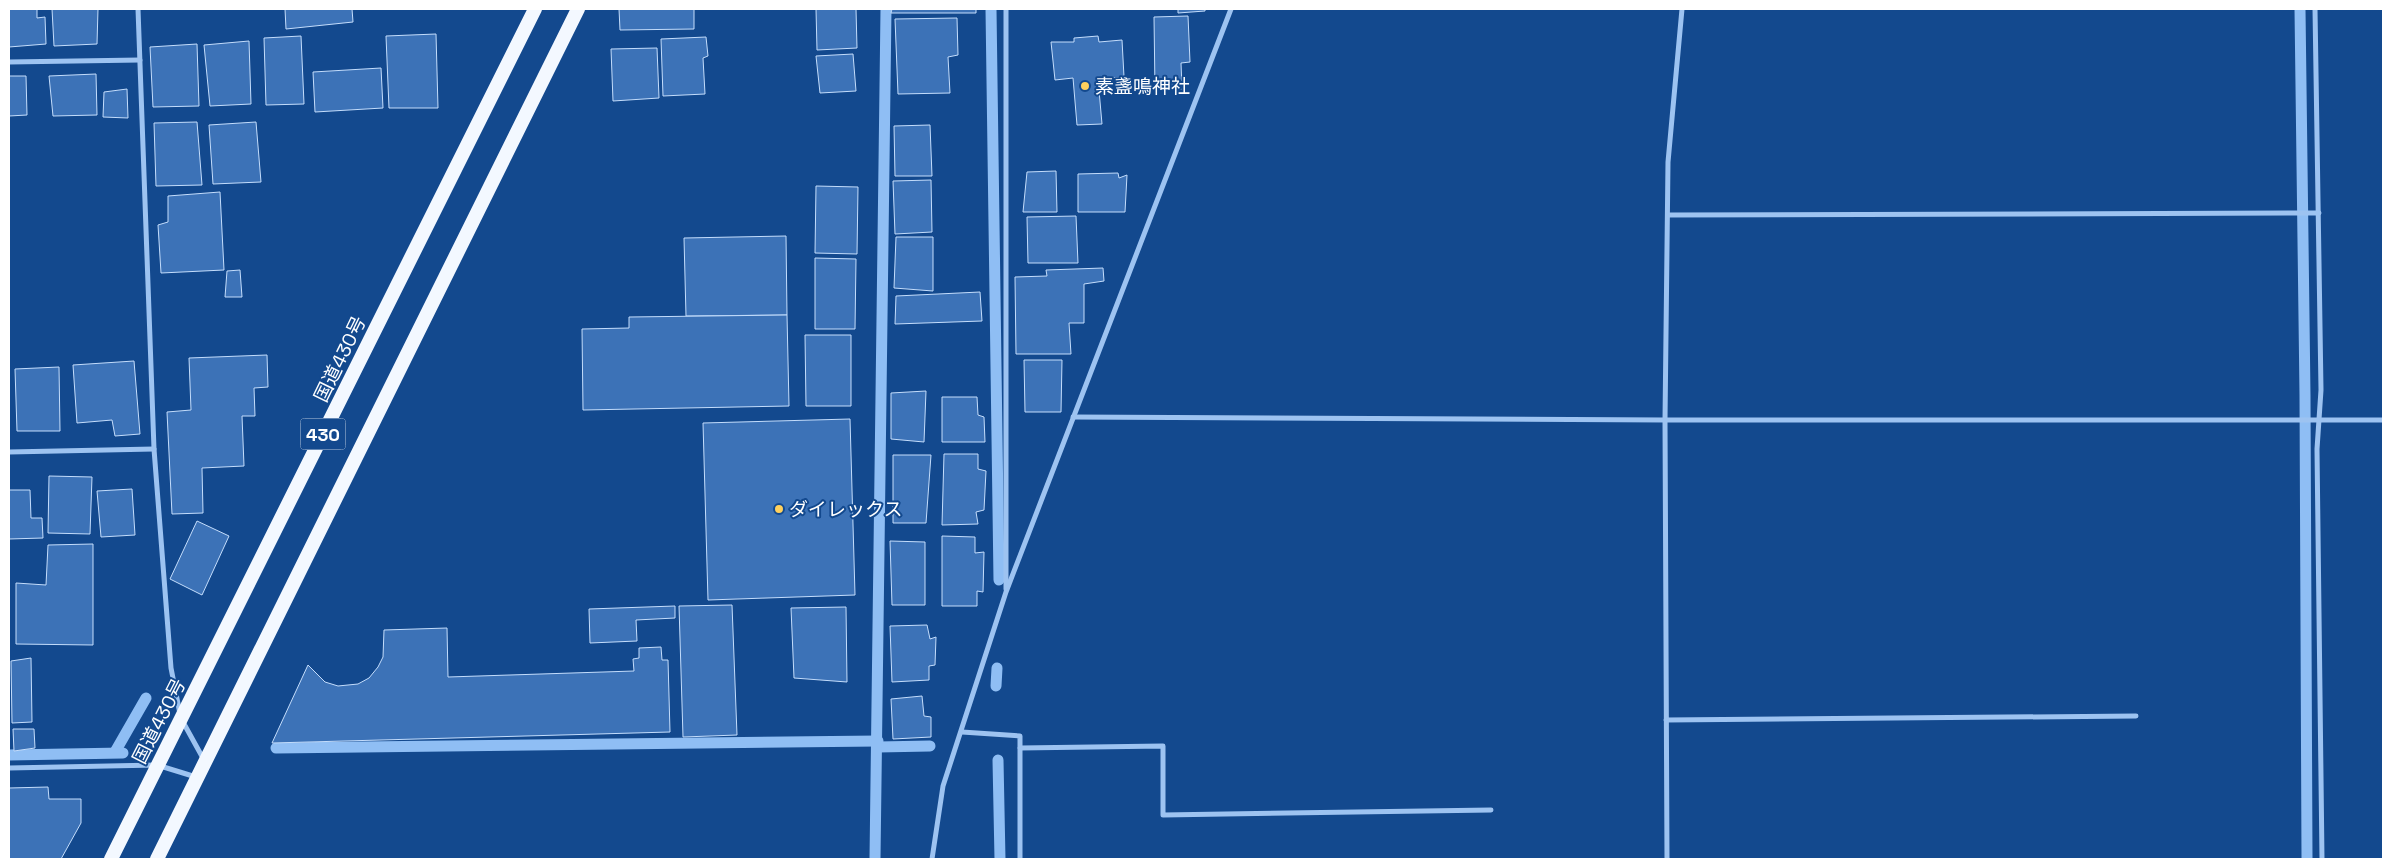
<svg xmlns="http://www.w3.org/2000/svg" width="2392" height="868" font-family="'Space Grotesk','Noto Sans JP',sans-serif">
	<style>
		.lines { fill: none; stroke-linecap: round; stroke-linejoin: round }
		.stream { stroke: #8fbef4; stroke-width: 11 }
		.building { fill: #3c72b7; stroke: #c4ddfc }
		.minor { stroke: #9dc3f1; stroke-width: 5 }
		.trunk { stroke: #f3f8ff; stroke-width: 14 }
		.poi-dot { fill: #ffd05d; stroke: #13498e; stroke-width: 2 }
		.labels { text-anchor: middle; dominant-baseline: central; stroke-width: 4; stroke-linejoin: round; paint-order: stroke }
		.shield { fill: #13498e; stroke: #b8c8dd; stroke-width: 1 }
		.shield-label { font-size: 18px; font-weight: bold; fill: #fff }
		.poi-label { font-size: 19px; fill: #fff; stroke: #13498e; text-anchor: start }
		.street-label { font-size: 19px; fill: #fff; stroke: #13498e }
	</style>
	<rect width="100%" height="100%" fill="#13498e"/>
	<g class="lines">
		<!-- stream -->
		<g class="stream">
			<polyline points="991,9 999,580"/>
			<polyline points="2300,9 2305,395 2307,859"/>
			<polyline points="996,686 997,668"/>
			<polyline points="878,747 930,746"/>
			<polyline points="276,748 878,741"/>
			<polyline points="115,752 146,698"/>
			<polyline points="9,755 123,753"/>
			<polyline points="998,760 1000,859"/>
			<polyline points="875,859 886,9"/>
		</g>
	</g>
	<!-- building -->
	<g class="building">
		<polygon points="9,9 37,9 37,18 45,17 46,44 9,47"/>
		<polygon points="52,9 98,9 97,44 54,46"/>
		<polygon points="285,9 352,9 353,22 286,29"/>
		<polygon points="619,9 694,9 694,29 620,30"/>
		<polygon points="816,9 856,9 857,48 817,50"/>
		<polygon points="892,9 976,9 976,13 891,13"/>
		<polygon points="1178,9 1205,9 1205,11 1178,13"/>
		<polygon points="1188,16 1190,62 1181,63 1182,89 1155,90 1154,17"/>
		<polygon points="957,18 958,55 948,57 950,93 898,94 895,19"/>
		<polygon points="436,34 438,108 389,108 386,36"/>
		<polygon points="301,36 304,104 266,105 264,38"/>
		<polygon points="1098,36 1099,42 1122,40 1124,77 1098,79 1102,124 1077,125 1073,78 1055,80 1051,42 1074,42 1074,38"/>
		<polygon points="706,37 708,56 703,58 705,94 663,96 661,39"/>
		<polygon points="249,41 251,104 210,106 204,45"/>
		<polygon points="197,44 199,106 153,107 150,47"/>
		<polygon points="657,48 659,98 613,101 611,49"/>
		<polygon points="853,54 856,91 820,93 816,56"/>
		<polygon points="381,68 383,108 315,112 313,72"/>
		<polygon points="96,74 97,115 53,116 49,76"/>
		<polygon points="9,76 26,76 27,115 9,116"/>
		<polygon points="127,89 128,118 103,117 104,92"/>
		<polygon points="197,122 202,185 156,186 154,123"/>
		<polygon points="256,122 261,182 213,184 209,125"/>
		<polygon points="930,125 932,176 895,176 894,126"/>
		<polygon points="1056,171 1057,212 1023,212 1027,172"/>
		<polygon points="1118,173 1119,178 1127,175 1125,212 1078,212 1078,174"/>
		<polygon points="931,180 932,232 895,234 893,181"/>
		<polygon points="816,186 858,187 857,254 815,253"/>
		<polygon points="220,192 224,270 161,273 158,225 168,222 168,196"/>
		<polygon points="1076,216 1078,263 1028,263 1027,217"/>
		<polygon points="786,236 787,315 686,316 684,238"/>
		<polygon points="896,237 933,237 933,291 894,288"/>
		<polygon points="815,258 856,259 855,329 815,329"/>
		<polygon points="1103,268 1104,281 1084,284 1084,323 1069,323 1071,354 1016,354 1015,277 1047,276 1046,270"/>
		<polygon points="240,270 242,297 225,297 227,271"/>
		<polygon points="980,292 982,321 895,324 896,296"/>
		<polygon points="787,315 789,406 583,410 582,329 629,328 629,317"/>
		<polygon points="805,335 851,335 851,406 806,406"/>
		<polygon points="267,355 268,387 254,388 255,416 242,416 244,466 202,468 203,513 172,514 167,412 191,410 189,358"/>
		<polygon points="1024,360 1062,360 1061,412 1025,412"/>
		<polygon points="134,361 140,434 115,436 112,420 77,423 73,365"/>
		<polygon points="59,367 60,431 17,431 15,369"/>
		<polygon points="926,391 924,442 891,439 891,393"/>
		<polygon points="942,397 977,397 978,415 984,417 985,442 942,442"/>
		<polygon points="850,419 855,595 708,600 703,423"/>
		<polygon points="944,454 978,454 978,469 986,471 984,510 976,512 978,524 942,525"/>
		<polygon points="893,455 931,455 926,523 893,523"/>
		<polygon points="49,476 92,477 90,534 48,533"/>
		<polygon points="132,489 135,535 101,537 97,491"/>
		<polygon points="9,490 30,490 31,518 42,518 43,538 9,539"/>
		<polygon points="197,521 229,536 202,595 170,579"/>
		<polygon points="942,536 975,537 975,553 984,552 983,592 977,591 977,606 942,606"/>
		<polygon points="890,541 925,542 925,605 892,605"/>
		<polygon points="93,544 93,645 16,644 16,583 46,585 48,545"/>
		<polygon points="732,605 737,735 683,737 679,606"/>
		<polygon points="675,606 675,618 636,620 637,641 590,643 589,609"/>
		<polygon points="846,607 847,682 794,678 791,608"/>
		<polygon points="927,625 930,639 936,637 935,665 929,666 929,680 892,682 890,626"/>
		<polygon points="447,628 448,677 634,671 633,659 639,658 639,648 661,647 662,660 668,660 670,732 272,743 308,665 325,682 338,686 358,684 369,678 378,667 383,657 384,630"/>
		<polygon points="31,658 32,722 12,723 11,661"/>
		<polygon points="922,696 924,716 931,717 931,737 893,739 891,699"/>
		<polygon points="13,729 34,729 35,748 14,751"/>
		<polygon points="48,787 49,799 81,799 81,823 61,859 9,859 9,788"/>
	</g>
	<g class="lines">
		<!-- minor -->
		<g class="minor">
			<polyline points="138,9 154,449 171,668 180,714"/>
			<polyline points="1006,9 1006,589"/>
			<polyline points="2315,9 2321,390 2317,449 2322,859"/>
			<polyline points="9,62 140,60"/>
			<polyline points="1668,215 2319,213"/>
			<polyline points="1073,417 1665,420 2383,420"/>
			<polyline points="9,452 154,449"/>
			<polyline points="1666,720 2136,716"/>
			<polyline points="183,722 204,760"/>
			<polyline points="962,732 1020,736 1020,859"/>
			<polyline points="1020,748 1163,746 1163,815 1491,810"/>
			<polyline points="9,768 157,765 196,777"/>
			<polyline points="932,859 943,786 1006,592 1231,9"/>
			<polyline points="1667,859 1665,420 1668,162 1682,9"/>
		</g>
		<!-- trunk -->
		<g class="trunk">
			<polyline points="111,859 535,9"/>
			<polyline points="157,859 578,9"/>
		</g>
	</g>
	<!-- markers -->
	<g class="poi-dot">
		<circle cx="1085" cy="86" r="5"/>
		<circle cx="779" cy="509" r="5"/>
	</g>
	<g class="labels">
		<!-- shield labels -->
		<rect class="shield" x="300.5" y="418.5" width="45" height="31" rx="4"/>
		<g class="shield-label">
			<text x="323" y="434">430</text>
		</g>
		<!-- poi labels -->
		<g class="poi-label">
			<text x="1095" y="86">素盞鳴神社</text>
			<text x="789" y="509">ダイレックス</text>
		</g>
		<!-- street labels -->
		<g class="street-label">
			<text transform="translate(340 359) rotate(-64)">国道430号</text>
			<text transform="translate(159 721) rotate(-63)">国道430号</text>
		</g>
	</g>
	<!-- border -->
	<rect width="2392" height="868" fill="none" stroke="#ffffff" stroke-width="20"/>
</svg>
